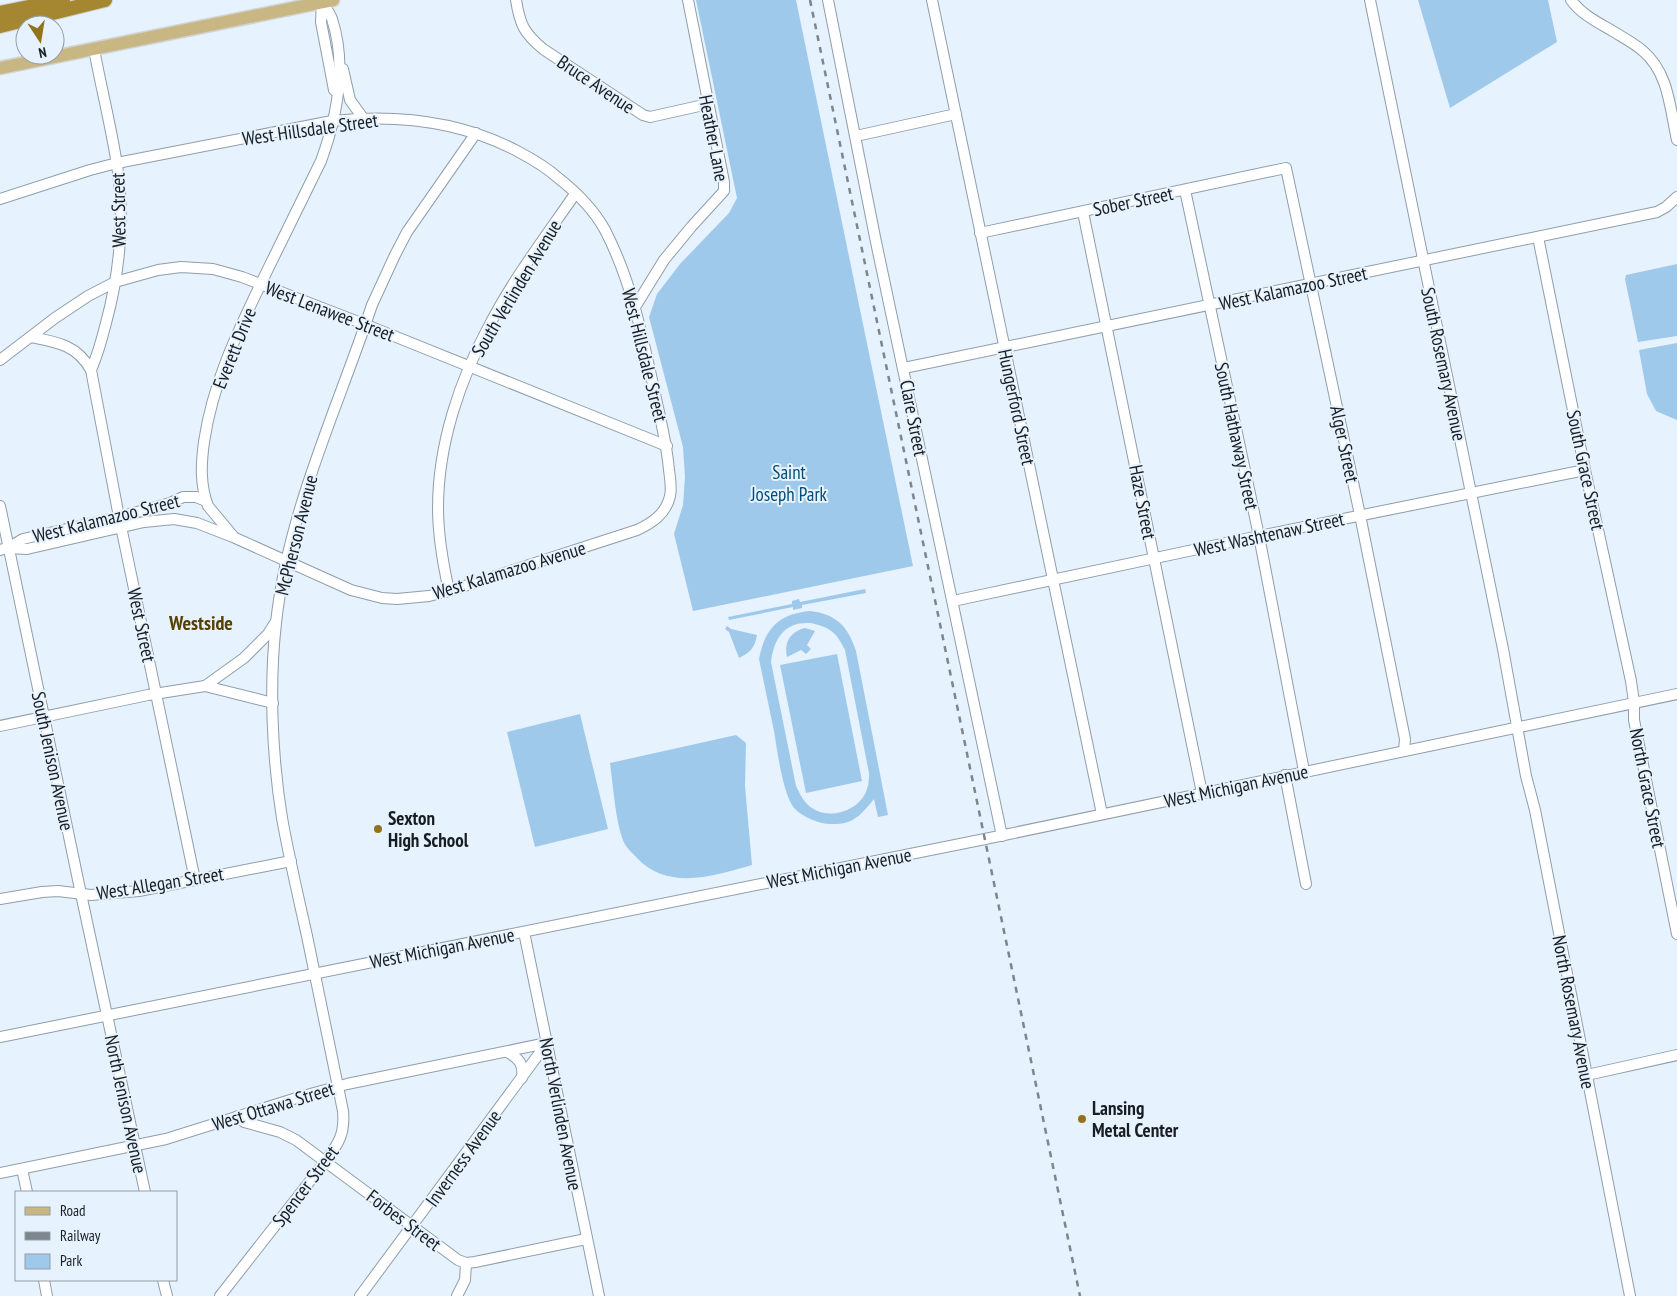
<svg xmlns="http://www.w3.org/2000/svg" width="1677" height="1296" font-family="'PT Sans Narrow',sans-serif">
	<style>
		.green { fill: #9fc9eb; fill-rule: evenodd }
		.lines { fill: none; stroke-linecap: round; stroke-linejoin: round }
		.minor-casing { stroke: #8f9eaa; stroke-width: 12 }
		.major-casing { stroke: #d1d2d3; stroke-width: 15 }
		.highway-casing { stroke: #d1d2d3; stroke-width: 16 }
		.minor { stroke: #fff; stroke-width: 10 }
		.major { stroke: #c9b783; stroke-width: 12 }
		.highway { stroke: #a58731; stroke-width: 14 }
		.rail { stroke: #7d858d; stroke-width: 2.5; stroke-dasharray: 6 6; stroke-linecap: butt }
		.poi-dot { fill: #917319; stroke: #e6f2fd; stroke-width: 2 }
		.labels { text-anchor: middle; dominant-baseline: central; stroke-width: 4; stroke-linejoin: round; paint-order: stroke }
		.street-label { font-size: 19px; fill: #181d22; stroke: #e6f2fd }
		.park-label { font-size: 19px; fill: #044c77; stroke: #e6f2fd }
		.poi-label { font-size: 19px; font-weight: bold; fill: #181d22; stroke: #e6f2fd; text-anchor: start }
		.neighbourhood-label { font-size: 20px; font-weight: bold; fill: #554100; stroke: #e6f2fd }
	</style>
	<rect width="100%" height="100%" fill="#e6f2fd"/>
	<!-- green -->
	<g class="green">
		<polygon points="696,0 796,0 913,566 693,611 674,534 683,505 685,477 683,447 649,317 657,294 680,264 729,213 737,198"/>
		<polygon points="1418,0 1548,0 1557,42 1450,108"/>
		<polygon points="1677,264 1677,336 1638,342 1625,279 1626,275"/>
		<polygon points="1677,343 1677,420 1656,411 1647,394 1639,350"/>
		<polygon points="865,589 866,593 802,605 802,608 793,610 793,607 729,620 728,617 792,604 792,601 799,599 800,602"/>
		<path d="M810,611C836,614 848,626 856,651L888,815L878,817L874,799C860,816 853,825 830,824C819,824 803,817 795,809C783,796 777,749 774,731C769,707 764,683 759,659C765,629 778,614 810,611ZM811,623C831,628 836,632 845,650L869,773C869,778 869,784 867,789C861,810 830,821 812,808C804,803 800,794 796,786L771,662C773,647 778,631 794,625C799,623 806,623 811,623Z"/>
		<path d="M727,626L731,629L757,635C755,647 750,653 739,658L729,632L725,629Z"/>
		<path d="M805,628L815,631L807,645L811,649L806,654L801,650L787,657C784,642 790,632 805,628Z"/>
		<polygon points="837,654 862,781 806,793 780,665"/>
		<polygon points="580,714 608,829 535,847 507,732"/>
		<path d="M736,735L746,743L745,786L752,865C714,876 668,891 637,858C633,854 629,850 626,846C616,830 613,784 610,763Z"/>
	</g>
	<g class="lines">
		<!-- minor casing -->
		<g class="minor-casing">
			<g id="minor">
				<path d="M516,0C520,25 524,33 543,49L643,115L650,117L708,104"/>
				<polyline points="828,0 876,242 1002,836"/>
				<polyline points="932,0 1102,814"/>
				<polyline points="1370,0 1503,649 1526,776 1535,810 1630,1296"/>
				<path d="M1571,0C1581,14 1597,22 1611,30C1622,37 1634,43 1643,51C1669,73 1670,109 1677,140"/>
				<polyline points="322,1 321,22 334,90"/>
				<path d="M94,49C101,87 111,126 117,165C125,218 120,271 106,323C102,339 98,354 91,370L119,517L195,880"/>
				<polyline points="343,69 350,100 363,118"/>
				<polyline points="856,136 956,114"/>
				<polyline points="1185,190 1259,536 1304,771"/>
				<path d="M0,199L90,170L117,163L332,121C397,114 461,121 519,152C532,159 546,167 557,177C575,191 594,210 605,230C633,284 644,344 657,403C662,425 667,447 669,470C670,478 672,488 670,496C666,514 652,523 637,530L449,591L429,596L397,599L382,598L351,590L233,537L197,523L174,519L144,522L27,549L8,548L0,550"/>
				<polyline points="1083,212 1202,793"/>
				<polyline points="980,233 1286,168 1360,515 1405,739 1404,751"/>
				<polyline points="1538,237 1585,470 1631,681 1634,702 1634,720 1677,934"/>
				<polyline points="635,307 664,260 692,226 724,191 724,182 688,0"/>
				<path d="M31,337C57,342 77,345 91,370"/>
				<polyline points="0,360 55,318 88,296 115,282 158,270 181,267 213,269 242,277 374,328 667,446"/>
				<polyline points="904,368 1657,212 1666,207 1677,197"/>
				<polyline points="0,506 81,894 145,1192"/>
				<path d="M233,536L208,506C200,485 201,464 204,442C213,380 240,327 267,271C285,234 303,198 321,161C337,117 347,65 332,19C330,13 326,8 322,2"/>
				<polyline points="8,548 23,539 119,517 170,503 183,497 196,497 206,501"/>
				<path d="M449,591C443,564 438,536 438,508C438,444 460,379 490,324C514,278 546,236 575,194"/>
				<polyline points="953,601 1259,536 1585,470"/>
				<polyline points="205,686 273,703"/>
				<polyline points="0,726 148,695 205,686 244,658 268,634 275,623"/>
				<polyline points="1285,775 1306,884"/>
				<polyline points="0,899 42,892 58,891 91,895 139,891 291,861"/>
				<polyline points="524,932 599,1296"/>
				<polyline points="0,1037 985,839 1677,694"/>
				<path d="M507,1052C519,1058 524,1064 522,1078"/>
				<polyline points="1587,1075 1677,1055"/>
				<polyline points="238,1116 244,1122 280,1132 296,1140 458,1260 466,1263 475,1262 586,1239"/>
				<polyline points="22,1169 27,1192"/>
				<polyline points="0,1173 166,1139 303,1096 347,1084 547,1043"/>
				<polyline points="44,1280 47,1296"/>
				<polyline points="163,1280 167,1296"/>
				<path d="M220,1296L325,1162C339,1143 345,1134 343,1111C331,1052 319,994 307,936C298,896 289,857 282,818C272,756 269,685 276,623C288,511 337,410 372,305L395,255L407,232L476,133"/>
				<polyline points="360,1296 547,1043"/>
				<polyline points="457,1296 465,1280 466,1263"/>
			</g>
		</g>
		<!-- major casing -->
		<g class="major-casing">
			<polyline id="major" points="0,68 333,0"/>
		</g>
		<!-- highway casing -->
		<g class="highway-casing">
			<g id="highway">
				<polyline points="0,13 63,0"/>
				<polyline points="0,26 105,0"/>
			</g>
		</g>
		<!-- minor -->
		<use href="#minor" class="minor"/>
		<!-- major -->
		<use href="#major" class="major"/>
		<!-- highway -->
		<use href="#highway" class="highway"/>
		<!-- rail -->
		<polyline class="rail" points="810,0 1080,1296"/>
	</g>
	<!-- markers -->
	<g class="poi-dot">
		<circle cx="378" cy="829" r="5"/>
		<circle cx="1082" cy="1119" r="5"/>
	</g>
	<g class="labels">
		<!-- street labels -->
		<g class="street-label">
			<text transform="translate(596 84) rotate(34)">Bruce Avenue</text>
			<text transform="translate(310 129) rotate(-8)">West Hillsdale Street</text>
			<text transform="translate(714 138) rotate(79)">Heather Lane</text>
			<text transform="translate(1133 201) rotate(-12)">Sober Street</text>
			<text transform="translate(118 210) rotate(-91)">West Street</text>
			<text transform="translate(516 288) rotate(-59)">South Verlinden Avenue</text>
			<text transform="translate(1293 288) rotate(-12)">West Kalamazoo Street</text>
			<text transform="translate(330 311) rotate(21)">West Lenawee Street</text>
			<text transform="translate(234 348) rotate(-68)">Everett Drive</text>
			<text transform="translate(645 355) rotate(76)">West Hillsdale Street</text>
			<text transform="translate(1444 364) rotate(78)">South Rosemary Avenue</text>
			<text transform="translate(1017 407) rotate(78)">Hungerford Street</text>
			<text transform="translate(914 418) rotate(79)">Clare Street</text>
			<text transform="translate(1237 436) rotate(78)">South Hathaway Street</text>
			<text transform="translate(1345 444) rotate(78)">Alger Street</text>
			<text transform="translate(1586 470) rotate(78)">South Grace Street</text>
			<text transform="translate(1143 502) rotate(79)">Haze Street</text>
			<text transform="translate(106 518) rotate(-14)">West Kalamazoo Street</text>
			<text transform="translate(1269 534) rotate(-12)">West Washtenaw Street</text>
			<text transform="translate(296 535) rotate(-76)">McPherson Avenue</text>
			<text transform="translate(509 570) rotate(-17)">West Kalamazoo Avenue</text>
			<text transform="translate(142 625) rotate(78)">West Street</text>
			<text transform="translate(53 761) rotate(78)">South Jenison Avenue</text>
			<text transform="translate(1236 786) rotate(-12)">West Michigan Avenue</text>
			<text transform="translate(1648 788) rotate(79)">North Grace Street</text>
			<text transform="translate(839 868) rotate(-11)">West Michigan Avenue</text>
			<text transform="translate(160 883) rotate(-9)">West Allegan Street</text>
			<text transform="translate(442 948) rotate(-11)">West Michigan Avenue</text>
			<text transform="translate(1574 1012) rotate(79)">North Rosemary Avenue</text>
			<text transform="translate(126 1104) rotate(78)">North Jenison Avenue</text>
			<text transform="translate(273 1106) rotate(-17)">West Ottawa Street</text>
			<text transform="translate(561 1114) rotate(79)">North Verlinden Avenue</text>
			<text transform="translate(463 1158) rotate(-54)">Inverness Avenue</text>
			<text transform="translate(305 1186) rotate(-53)">Spencer Street</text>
			<text transform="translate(404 1220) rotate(37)">Forbes Street</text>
		</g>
		<!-- park labels -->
		<g class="park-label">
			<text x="789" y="472">Saint<tspan x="789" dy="22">Joseph Park</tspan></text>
		</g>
		<!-- poi labels -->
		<g class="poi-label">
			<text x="388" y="818">Sexton<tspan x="388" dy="22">High School</tspan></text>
			<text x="1092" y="1108">Lansing<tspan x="1092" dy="22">Metal Center</tspan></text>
		</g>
		<!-- neighbourhood labels -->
		<g class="neighbourhood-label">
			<text x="201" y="623">Westside</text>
		</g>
	</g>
	<!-- legend -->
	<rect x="15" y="1191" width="162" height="90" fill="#e6f2fd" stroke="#949da5"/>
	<rect x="25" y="1207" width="25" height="8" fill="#c9b783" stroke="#949da5"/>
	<text x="60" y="1216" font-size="15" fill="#181d22">Road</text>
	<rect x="25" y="1232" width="25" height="8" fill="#7d858d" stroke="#949da5"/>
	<text x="60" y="1241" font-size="15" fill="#181d22">Railway</text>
	<rect x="25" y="1254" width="25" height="15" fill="#9fc9eb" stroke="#949da5"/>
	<text x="60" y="1266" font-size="15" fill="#181d22">Park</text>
	<!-- north arrow -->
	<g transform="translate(40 40) rotate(168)"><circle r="24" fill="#e6f2fd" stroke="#949da5"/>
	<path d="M0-4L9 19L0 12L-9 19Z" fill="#917319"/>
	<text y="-8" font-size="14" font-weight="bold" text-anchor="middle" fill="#181d22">N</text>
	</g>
</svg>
